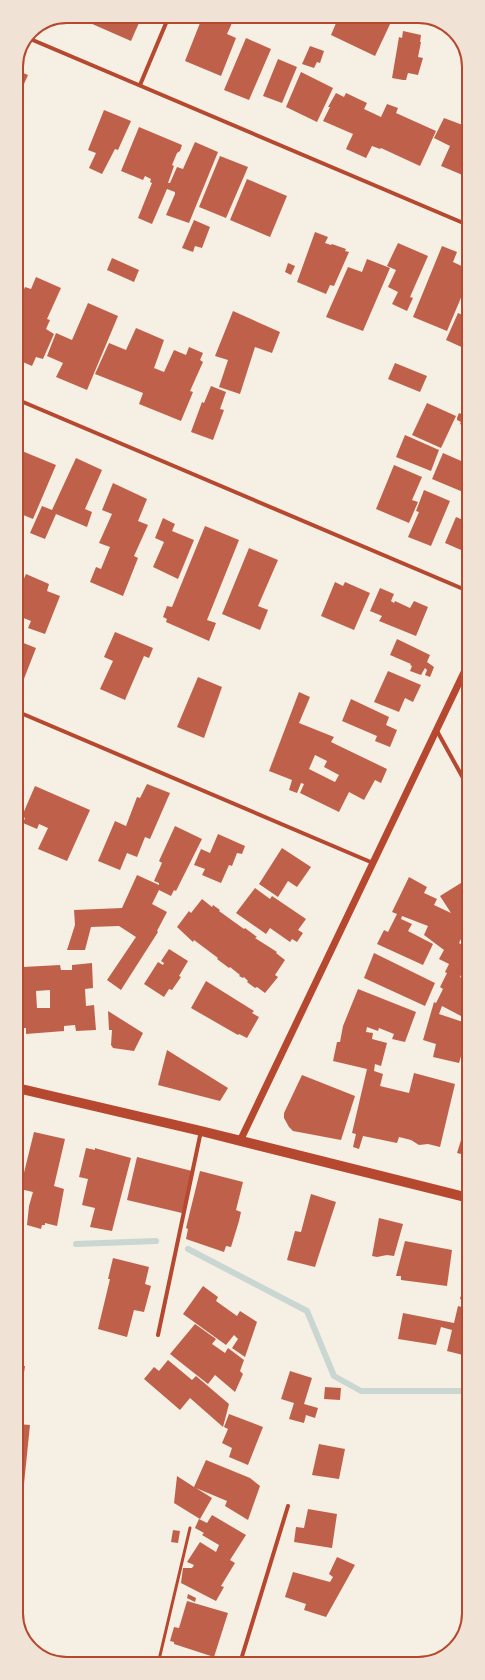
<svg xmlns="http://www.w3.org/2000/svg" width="485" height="1680" font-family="'Playfair Display',serif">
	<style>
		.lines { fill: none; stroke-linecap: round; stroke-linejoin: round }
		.stream { stroke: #c9d6d2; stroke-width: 6 }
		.building { fill: #bf614a; fill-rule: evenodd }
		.service { stroke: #b5482f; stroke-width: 3 }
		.minor { stroke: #b5482f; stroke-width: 4 }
		.tertiary { stroke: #b5482f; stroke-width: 7 }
		.primary { stroke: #b5482f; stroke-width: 10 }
		.rim { fill: none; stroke: #b5482f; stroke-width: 2 }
	</style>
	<rect width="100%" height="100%" fill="#f6efe4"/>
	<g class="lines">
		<!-- stream -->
		<g class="stream">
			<polyline points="76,1244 156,1241"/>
			<polyline points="188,1249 307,1311 334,1376 361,1391 469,1391"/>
		</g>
	</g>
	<!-- building -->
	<g class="building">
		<polygon points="74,16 142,16 131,41"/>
		<polygon points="207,16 215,16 232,23 227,34 236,38 221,76 185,61 200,23 203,24"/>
		<polygon points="339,16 378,16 391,22 375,56 331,35"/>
		<polygon points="403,31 421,35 420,42 421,42 418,57 423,58 418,75 408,73 406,80 403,80 392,78 399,37 402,38"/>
		<polygon points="246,38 271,49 249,100 224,90"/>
		<polygon points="310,46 324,51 320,63 317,62 314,68 302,64"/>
		<polygon points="278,59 297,67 282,103 263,96"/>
		<polygon points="16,70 28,75 16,102"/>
		<polygon points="301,72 333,88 317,122 286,107"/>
		<polygon points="336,93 344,97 346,93 367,103 364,109 381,117 387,104 398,108 396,113 436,131 420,166 381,148 380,149 372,146 366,158 346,149 353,134 323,121 330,107 328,107"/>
		<polygon points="104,110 131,121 118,150 115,149 102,174 89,168 96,153 88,150"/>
		<polygon points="444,118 468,127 468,169 465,176 441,166 450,146 434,138"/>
		<polygon points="139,127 182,145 180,151 177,153 172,165 174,166 168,183 170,183 177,167 183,169 195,142 218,152 189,223 166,215 175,194 175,192 167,189 152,224 138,218 152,183 150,182 151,179 145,176 143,180 121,171"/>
		<polygon points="220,156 248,167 226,218 199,207"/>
		<polygon points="247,179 287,196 270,237 230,220"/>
		<polygon points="194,220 210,227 202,248 195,246 193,252 182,248"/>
		<polygon points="315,232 328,237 325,243 331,245 332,244 346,249 345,251 349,252 334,286 330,285 326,294 297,282"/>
		<polygon points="398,243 428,256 410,297 413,298 407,311 392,304 398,292 388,287 396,270 387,266"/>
		<polygon points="442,246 457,252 453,262 468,269 468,281 447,331 413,317"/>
		<polygon points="112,258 139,270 134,282 107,270"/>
		<polygon points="367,259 390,268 363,331 326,317 348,267 362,272"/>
		<polygon points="288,263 295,266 291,275 285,272"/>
		<polygon points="36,277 61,288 47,319 50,320 46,329 54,334 43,359 36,357 32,366 16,359 16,307 25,287 31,289"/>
		<polygon points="88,303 118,316 87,390 56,377 63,363 47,356 56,333 72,340"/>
		<polygon points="468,309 468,350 446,340 458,313 465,316"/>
		<polygon points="233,311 280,332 272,353 255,347 240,394 219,387 228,360 215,356"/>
		<polygon points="136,328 164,340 153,371 154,368 164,372 174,350 186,355 189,347 203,353 200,360 203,362 190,391 193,392 181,421 139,404 143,393 95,374 109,343 126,350"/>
		<polygon points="395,363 427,376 420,392 388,379"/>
		<polygon points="211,386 226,392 220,409 224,410 213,440 191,432 202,402 204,403"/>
		<polygon points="427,403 456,416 441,448 412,435"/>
		<polygon points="459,413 468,417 468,428 460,424 461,422 457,420 457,418"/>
		<polygon points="405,435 439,450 431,471 396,457"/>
		<polygon points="22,451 56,465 33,519 16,512 16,454 20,455"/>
		<polygon points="443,453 468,464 468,479 463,492 432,479"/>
		<polygon points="76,458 102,470 85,509 92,512 87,527 56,514 45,539 30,533 42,506 52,510"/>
		<polygon points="394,465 422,477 412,500 418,502 409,523 376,509"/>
		<polygon points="113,483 147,499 138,521 148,525 134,556 138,558 123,596 90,582 96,567 101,569 110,547 99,543 112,514 102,510"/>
		<polygon points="424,490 450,501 431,546 408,537 419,512 416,511"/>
		<polygon points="468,495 468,510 462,507"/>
		<polygon points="456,517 468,522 468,553 445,543"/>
		<polygon points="163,518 175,524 172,531 194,540 178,579 153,567 164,542 155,538"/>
		<polygon points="205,526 239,540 207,620 216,623 209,641 166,622 167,619 163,617 167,606 172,607"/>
		<polygon points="249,548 278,560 258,606 268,610 260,630 222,614"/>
		<polygon points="26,574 49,584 47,591 60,596 45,634 28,628 31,621 16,615 16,597"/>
		<polygon points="335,582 343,586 345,582 370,593 354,630 321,616"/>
		<polygon points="380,588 394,594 391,601 394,603 395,601 410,608 414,601 428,607 416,636 379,621 382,616 370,611"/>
		<polygon points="115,632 153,648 149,658 144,656 125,700 100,689 113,661 104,657"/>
		<polygon points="397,639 430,655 427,662 434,667 430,677 425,675 427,670 425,668 421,675 410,671 412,666 410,665 411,664 390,655"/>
		<polygon points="16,640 36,648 20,689 16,688"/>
		<polygon points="388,671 421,685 413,702 405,698 399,712 374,702"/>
		<polygon points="198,677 222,687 204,738 177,727"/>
		<path d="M299,692L310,697L299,723L334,737L331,742L387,769L381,783L375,780L364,800L349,792L339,812L300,793L304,784L301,783L297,793L289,790L292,780L269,771ZM315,755L327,761L324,767L339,775L335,782L309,769Z"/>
		<polygon points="351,699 389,717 386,725 397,730 390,747 375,741 377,736 342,721"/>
		<polygon points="147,784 170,793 150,839 145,837 137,857 127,853 120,870 98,861 115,821 126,826 137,797 140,798"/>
		<polygon points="35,786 90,810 67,861 38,849 48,828 39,824 37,829 23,823 25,818 22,816"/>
		<polygon points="175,826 202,839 176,891 174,890 171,896 159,890 152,904 167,912 157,931 158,932 121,990 107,980 136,937 119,926 91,927 85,950 67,950 75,925 74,910 122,908 137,875 159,885 159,883 154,881 162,863 159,861"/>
		<polygon points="218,834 245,846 242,854 237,853 232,866 229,865 221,883 202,875 205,869 194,865 201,849 210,853"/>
		<polygon points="282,848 311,867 297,887 288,881 278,897 259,884"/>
		<polygon points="409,877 427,887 424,893 437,899 434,905 451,913 440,896 461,883 465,891 469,889 469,930 467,927 459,943 469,948 469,960 460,977 469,982 469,1003 461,1016 442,1006 439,1014 469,1024 469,1030 459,1063 433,1057 436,1044 423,1040 434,1002 436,1003 443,989 440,987 447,973 445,972 449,964 439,959 444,950 424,935 428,926 402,916 401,919 412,924 408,931 433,944 423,965 377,944 384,930 388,932 397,914 392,912"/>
		<polygon points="255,888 270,899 272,896 306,919 298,930 303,933 297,942 292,939 290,942 270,928 266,934 236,913"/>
		<polygon points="202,899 212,907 213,905 220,910 219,911 244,929 245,928 257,937 255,938 277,952 276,953 285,960 275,975 278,977 265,993 257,987 255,988 247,982 248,981 244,977 243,978 239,976 240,975 230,967 229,968 217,959 218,958 194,940 193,942 177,927 189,911 191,913"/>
		<polygon points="169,949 188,961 179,976 181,977 172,990 169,989 164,997 144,984 158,962 163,965 164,963 161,961"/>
		<polygon points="374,953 435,983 425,1006 364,978"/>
		<path d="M92,963L93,988L85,989L86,1006L94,1005L96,1030L76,1031L75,1025L64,1026V1031L26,1034V1028H17V973L23,972V967L60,965L61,970H72V965ZM50,990V1008H37L36,991Z"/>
		<polygon points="206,981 254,1011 252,1013 259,1017 247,1038 239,1034 238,1035 191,1008"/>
		<polygon points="358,989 416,1012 405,1042 392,1039 394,1034 379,1028 378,1031 367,1027 366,1032 373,1033 372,1039 387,1043 381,1066 375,1064 374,1071 383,1074 380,1086 409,1093 414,1073 455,1084 440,1147 428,1144 419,1145 411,1140 399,1137 397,1143 363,1136 359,1149 353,1147 356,1134 352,1133 367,1069 333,1061 337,1042 340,1042 343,1026"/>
		<polygon points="108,1011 143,1033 134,1051 113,1048 111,1045 112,1030 109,1030"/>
		<polygon points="167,1050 228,1088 220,1101 158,1085"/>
		<polygon points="302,1075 355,1096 341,1140 293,1131 289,1127 284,1118 284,1113"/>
		<polygon points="468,1118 469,1118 469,1156 457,1153"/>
		<polygon points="17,1126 22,1131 17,1155"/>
		<polygon points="34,1132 65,1139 54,1186 64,1189 57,1226 45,1223 45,1225 42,1225 41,1229 27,1225 29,1206 33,1192 20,1189"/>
		<polygon points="86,1148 95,1150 95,1148 98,1149 131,1158 112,1231 90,1227 95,1208 82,1205 88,1179 79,1177"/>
		<polygon points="137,1157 192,1171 182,1213 127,1200"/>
		<polygon points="200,1171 243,1182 236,1210 241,1212 239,1221 231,1247 226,1246 224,1252 186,1239 188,1229 186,1228"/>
		<polygon points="311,1194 336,1202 315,1267 287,1260 295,1231 301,1232"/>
		<polygon points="379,1218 403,1224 394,1256 387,1255 377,1257 372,1256"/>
		<polygon points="405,1241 452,1250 447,1286 401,1280 401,1276 396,1276"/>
		<polygon points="113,1258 149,1267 145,1284 151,1286 144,1312 134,1310 127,1337 98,1329 110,1279 108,1279"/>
		<polygon points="469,1265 469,1301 460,1299"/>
		<polygon points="203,1286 218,1297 216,1301 237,1316 240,1311 257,1322 245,1357 232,1348 238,1339 234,1335 226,1345 183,1314"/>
		<polygon points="458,1306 469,1309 469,1352 467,1356 447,1351 452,1330 441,1327 436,1345 398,1339 403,1313 454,1323"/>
		<polygon points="195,1324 216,1339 212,1344 225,1353 228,1348 244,1360 240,1371 243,1374 235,1392 215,1375 208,1384 170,1354"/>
		<polygon points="168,1360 192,1380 196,1376 229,1404 223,1427 190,1398 180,1410 144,1379 154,1367 159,1371"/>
		<polygon points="17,1365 25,1366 19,1405 17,1404"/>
		<polygon points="290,1371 312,1378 304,1404 318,1408 315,1418 306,1415 304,1423 289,1419 294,1403 281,1399"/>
		<polygon points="325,1387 341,1388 340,1400 324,1399"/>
		<polygon points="229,1414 263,1427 248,1465 229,1457 232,1448 222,1443 228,1429 224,1427"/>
		<polygon points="17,1424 30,1425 19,1533 17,1533"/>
		<polygon points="319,1444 345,1449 339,1479 312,1475"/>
		<polygon points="206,1460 250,1478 260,1486 248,1520 225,1506 227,1501 196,1488 212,1498 200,1519 174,1503 177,1476 194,1487"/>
		<polygon points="308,1509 337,1514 332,1548 294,1542 296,1527 304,1528"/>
		<polygon points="212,1515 246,1535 230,1560 235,1563 221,1586 224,1587 216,1601 181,1583 183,1568 192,1568 194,1565 187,1562 200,1542 216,1552 219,1545 202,1535 204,1533 195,1528 199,1519 207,1523"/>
		<polygon points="173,1530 180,1531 178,1543 171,1542"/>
		<polygon points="337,1557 355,1565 326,1617 304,1610 306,1604 285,1597 293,1572 330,1582 333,1577 329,1574"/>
		<polygon points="188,1594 196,1598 195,1602 187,1598"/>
		<polygon points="187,1601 228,1613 214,1657 174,1644 174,1642 170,1641 174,1627 179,1628"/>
		<polygon points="275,1656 296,1663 272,1663"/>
	</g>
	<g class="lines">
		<!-- service -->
		<polyline class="service" points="158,1664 190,1528"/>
		<!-- minor -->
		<g class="minor">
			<polyline points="28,38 468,225"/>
			<polyline points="140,85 169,16"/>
			<polyline points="16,399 468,591"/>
			<polyline points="16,711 373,863"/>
			<polyline points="437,731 468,787"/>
			<polyline points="158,1335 201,1131"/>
			<polyline points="240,1663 288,1506"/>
		</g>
		<!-- tertiary -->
		<polyline class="tertiary" points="240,1141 468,664"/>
		<!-- primary -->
		<polyline class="primary" points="17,1088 201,1131 469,1198"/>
	</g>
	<!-- crop -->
	<path d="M0 0H485V1680H0ZM67 23H418A44 44 0 0 1 462 67V1613A44 44 0 0 1 418 1657H67A44 44 0 0 1 23 1613V67A44 44 0 0 1 67 23Z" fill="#f1e2d6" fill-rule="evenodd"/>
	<path class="rim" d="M67 23H418A44 44 0 0 1 462 67V1613A44 44 0 0 1 418 1657H67A44 44 0 0 1 23 1613V67A44 44 0 0 1 67 23Z"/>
</svg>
